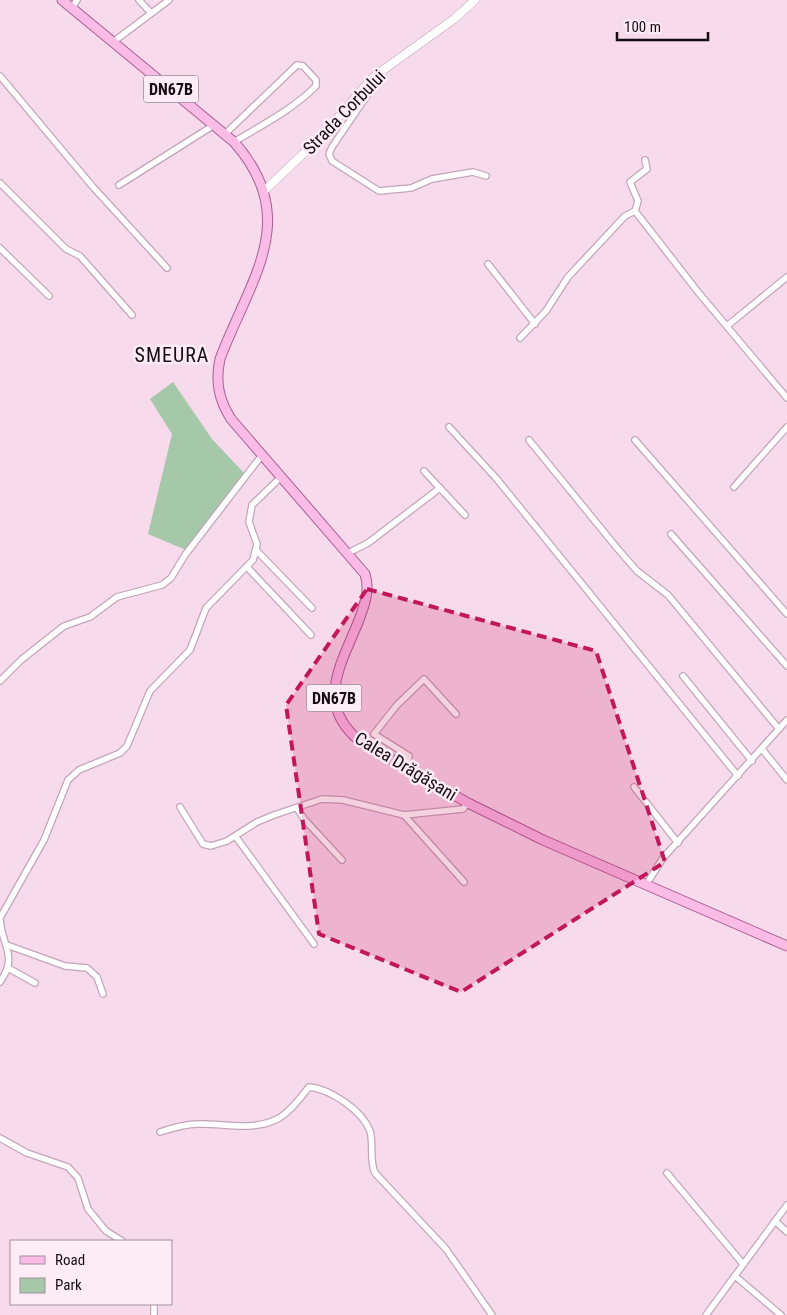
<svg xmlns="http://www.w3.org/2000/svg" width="787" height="1315" font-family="'Roboto Condensed',sans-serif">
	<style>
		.green { fill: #a4c8a8 }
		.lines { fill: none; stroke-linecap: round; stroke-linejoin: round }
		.street-casing { stroke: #c2a6b8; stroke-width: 8 }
		.secondary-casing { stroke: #c2a6b8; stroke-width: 9 }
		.primary-casing { stroke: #a86092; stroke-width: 11 }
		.street { stroke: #fff; stroke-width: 5.5 }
		.secondary { stroke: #fff; stroke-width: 8 }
		.primary { stroke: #fabbe6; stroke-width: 9 }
		.marked { fill: #c2185b; fill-opacity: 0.2; stroke: #c2185b; stroke-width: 4; stroke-dasharray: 10 6; stroke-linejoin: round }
		.labels { text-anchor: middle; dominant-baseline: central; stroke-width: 5; stroke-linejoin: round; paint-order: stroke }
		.shield { fill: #fdebf6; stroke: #5b5057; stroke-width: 1 }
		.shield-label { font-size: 16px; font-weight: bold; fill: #160d13 }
		.street-label { font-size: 18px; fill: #160d13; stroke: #fdebf6 }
		.quarter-label { font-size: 20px; letter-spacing: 1px; fill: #160d13; stroke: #fdebf6 }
	</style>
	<rect width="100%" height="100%" fill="#f8daed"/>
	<!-- green -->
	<polygon class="green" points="173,382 212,439 244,473 186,550 148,534 172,434 150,399"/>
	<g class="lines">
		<!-- street casing -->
		<g class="street-casing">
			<g id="street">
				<polyline points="139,0 151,13"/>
				<polyline points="72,8 77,0"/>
				<polyline points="113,42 169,0"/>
				<polyline points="378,74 368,94 332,147 329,154 332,161 379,191 411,188 432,179 473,172 486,176"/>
				<polyline points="0,76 93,187 167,268"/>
				<path d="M225,134L297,65L303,66L316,80V86C292,110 262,125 234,142"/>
				<polyline points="645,160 647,169 630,182 638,201 635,211 698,292 787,398"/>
				<polyline points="0,183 66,249 80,256 132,315"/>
				<polyline points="119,185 214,125"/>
				<polyline points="0,248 49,296"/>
				<polyline points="488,264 535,324"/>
				<polyline points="727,326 787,277"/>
				<polyline points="520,338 546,311 568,277 625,216 635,211"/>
				<polyline points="449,427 496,478 738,776"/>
				<polyline points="529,440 617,548 637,571 668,595 779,729"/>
				<polyline points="635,440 787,614"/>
				<polyline points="424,471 465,515"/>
				<polyline points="734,487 787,427"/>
				<polyline points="671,534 787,666"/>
				<polyline points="257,551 312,608"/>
				<polyline points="348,553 368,543 440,488"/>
				<polyline points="247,567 311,635"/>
				<polyline points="683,676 752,761"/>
				<polyline points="0,681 21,660 64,626 90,617 117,597 162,585 171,578 185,555 262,455"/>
				<polyline points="762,749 787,780"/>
				<polyline points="406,768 409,756 374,734 397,705 424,679 456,714"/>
				<polyline points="634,787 678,843"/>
				<polyline points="180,807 203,844 211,846 227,841 257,822 274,815 322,799 343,800 404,815 463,809 468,803"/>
				<polyline points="297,808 304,819 342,860"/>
				<polyline points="404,815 464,882"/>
				<polyline points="236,837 314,944"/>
				<polyline points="646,885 663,858 787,720"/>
				<polyline points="7,945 65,966 87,968 97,977 103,994"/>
				<polyline points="8,968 35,983"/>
				<path d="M0,982C19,955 1,946 0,918L44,840L68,780L79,770L120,753L127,746L150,691L190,650L206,608L253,560L257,544L249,522L252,505L281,477"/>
				<path d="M160,1132C172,1128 185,1124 198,1124C224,1123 255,1132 279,1118C291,1111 300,1098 309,1087C330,1089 362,1110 370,1131C374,1145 369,1160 375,1173L446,1249L492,1315"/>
				<polyline points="0,1138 27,1153 68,1167 78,1178 88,1209 106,1231 122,1241"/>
				<polyline points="667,1173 743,1264"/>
				<polyline points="775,1221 787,1232"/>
				<polyline points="735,1276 781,1315"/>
				<polyline points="154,1304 154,1315"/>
				<polyline points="706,1315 787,1205"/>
			</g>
		</g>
		<!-- secondary casing -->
		<g class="secondary-casing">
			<polyline id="secondary" points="264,191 321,137 372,78 454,19 475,0"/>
		</g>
		<!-- primary casing -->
		<g class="primary-casing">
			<path id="primary" d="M62,0L234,142C303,219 249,281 220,359C215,382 219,400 231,419L365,574C370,590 365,604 359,620C341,665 314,705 361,742L468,803L543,840L787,946"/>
		</g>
		<!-- street -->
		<use href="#street" class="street"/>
		<!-- secondary -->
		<use href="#secondary" class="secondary"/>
		<!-- primary -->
		<use href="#primary" class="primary"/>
	</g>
	<!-- marked area -->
	<path class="marked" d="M367,589L596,651L665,862L461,992L319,934L286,705Z"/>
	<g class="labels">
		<!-- shield labels -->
		<g class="shield">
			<rect x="143.5" y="75.5" width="55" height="27" rx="4"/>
			<rect x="306.5" y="684.5" width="55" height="27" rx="4"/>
		</g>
		<g class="shield-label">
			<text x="171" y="89">DN67B</text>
			<text x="334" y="698">DN67B</text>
		</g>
		<!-- street labels -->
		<g class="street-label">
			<text transform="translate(344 112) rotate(-46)">Strada Corbului</text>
			<text transform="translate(406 766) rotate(31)">Calea Drăgășani</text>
		</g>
		<!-- quarter labels -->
		<g class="quarter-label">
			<text x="172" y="355">SMEURA</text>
		</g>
	</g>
	<!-- legend -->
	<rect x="10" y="1240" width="162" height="65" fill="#fdebf6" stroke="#a1929b"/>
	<rect x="20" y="1256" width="25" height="8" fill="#fabbe6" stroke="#a1929b"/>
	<text x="55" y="1265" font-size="15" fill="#160d13">Road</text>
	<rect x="20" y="1278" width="25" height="15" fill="#a4c8a8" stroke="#a1929b"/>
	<text x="55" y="1290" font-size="15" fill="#160d13">Park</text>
	<!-- scale -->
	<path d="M617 32v8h91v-8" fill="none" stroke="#160d13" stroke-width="2.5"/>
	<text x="624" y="32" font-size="15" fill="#160d13" stroke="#fdebf6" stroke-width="4" paint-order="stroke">100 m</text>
</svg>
